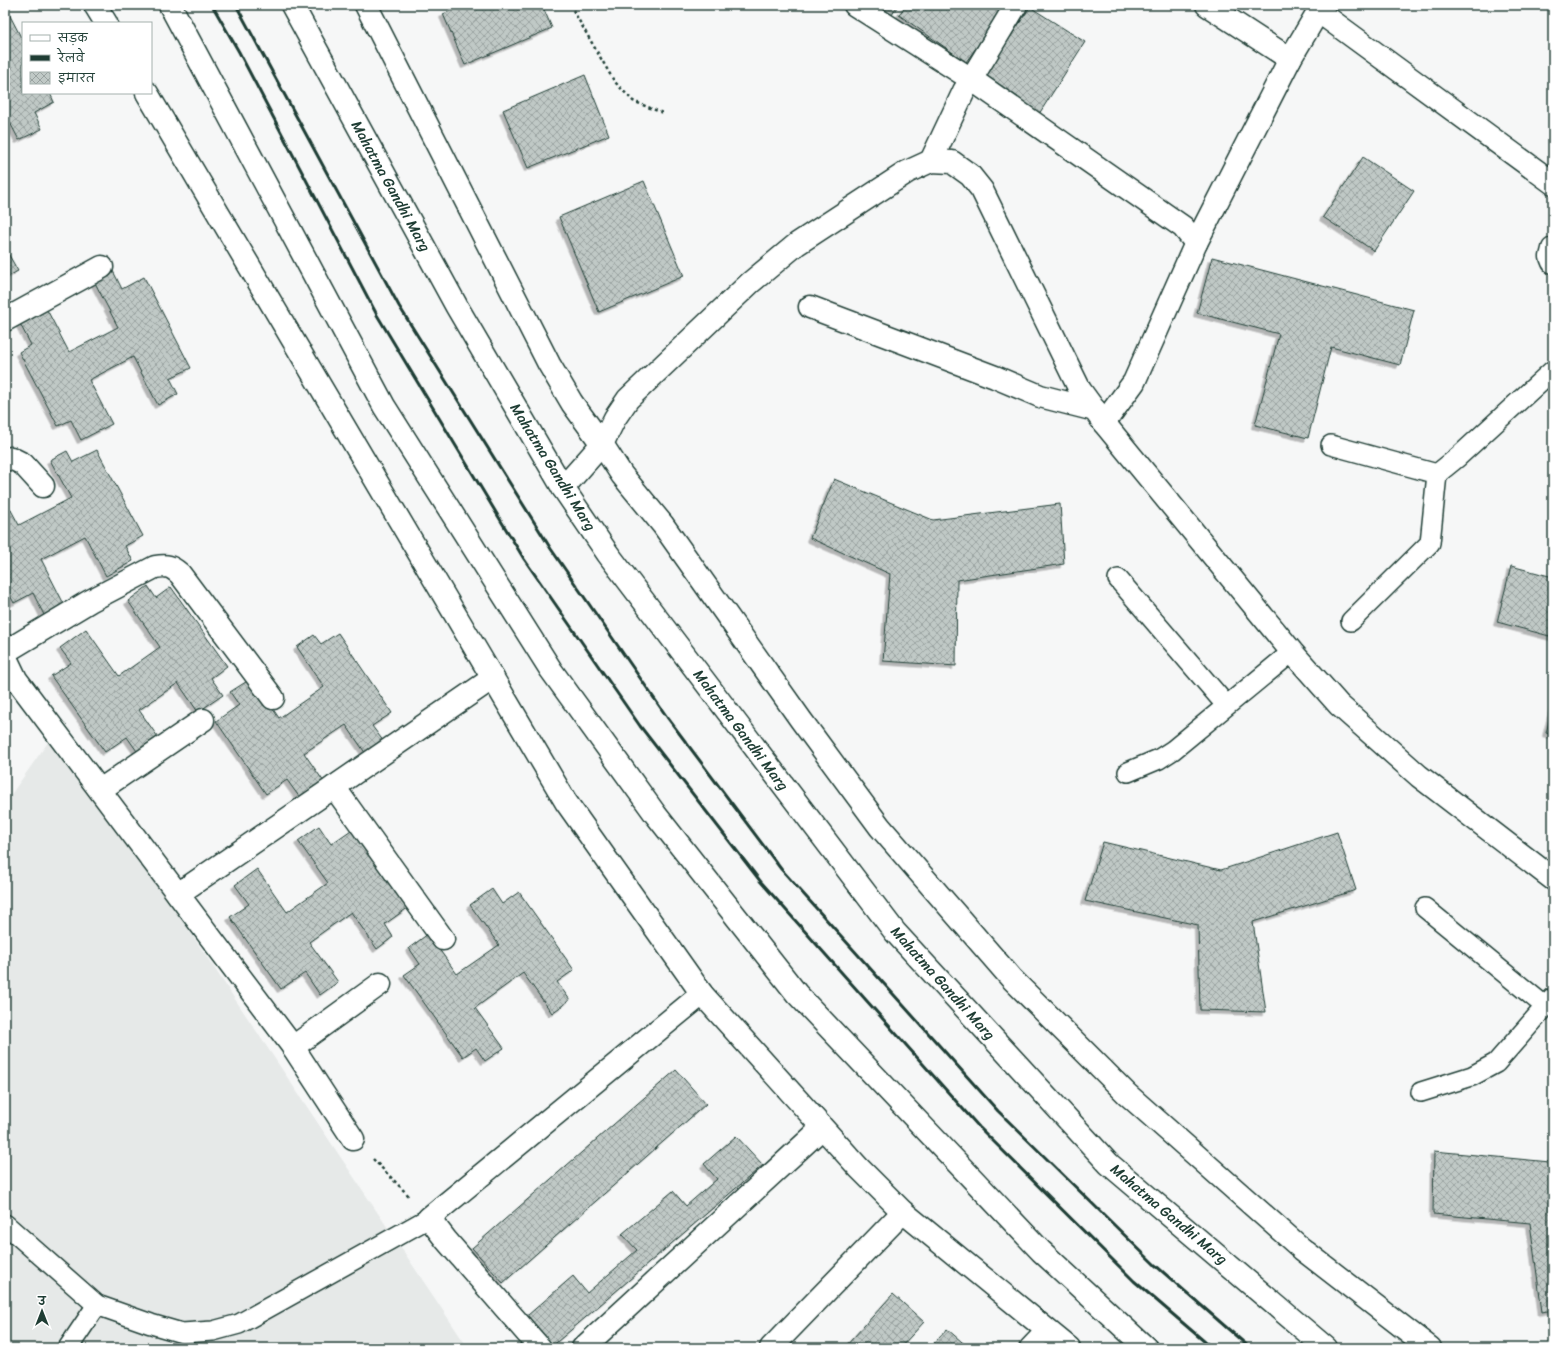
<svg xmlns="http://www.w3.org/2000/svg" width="1558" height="1353" font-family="Sriracha,'Playpen Sans Deva',sans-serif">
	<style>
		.built { fill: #e6e9e8 }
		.building { fill: url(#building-cross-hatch); stroke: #1f3d34; filter: url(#shadow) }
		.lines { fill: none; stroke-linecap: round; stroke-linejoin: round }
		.lane-casing { stroke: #1f3d34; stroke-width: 22 }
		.street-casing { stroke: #1f3d34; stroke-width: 25 }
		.primary-casing { stroke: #1f3d34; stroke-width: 25 }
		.path { stroke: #1f3d34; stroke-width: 2.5; stroke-dasharray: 3 3; stroke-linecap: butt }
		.lane { stroke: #fff; stroke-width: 19 }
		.street { stroke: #fff; stroke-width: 22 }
		.primary { stroke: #fff; stroke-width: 22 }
		.rail { stroke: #1f3d34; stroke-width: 3 }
		.labels { text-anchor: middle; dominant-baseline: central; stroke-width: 3; stroke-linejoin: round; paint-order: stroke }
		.street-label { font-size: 15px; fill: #1f3d34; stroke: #fff }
	</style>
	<defs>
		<pattern id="building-cross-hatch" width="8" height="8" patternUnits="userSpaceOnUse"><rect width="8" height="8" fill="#c0c9c6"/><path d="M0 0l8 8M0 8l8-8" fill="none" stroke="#9ba4a2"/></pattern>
		<filter id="shadow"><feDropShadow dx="-3.5" dy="3.5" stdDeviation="0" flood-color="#0004"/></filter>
	</defs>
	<rect width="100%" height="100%" fill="#f6f7f7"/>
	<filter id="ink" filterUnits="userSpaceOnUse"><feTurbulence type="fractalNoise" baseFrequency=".025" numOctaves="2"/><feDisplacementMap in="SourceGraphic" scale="8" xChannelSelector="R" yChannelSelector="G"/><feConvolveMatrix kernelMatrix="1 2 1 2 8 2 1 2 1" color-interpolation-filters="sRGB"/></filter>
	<g filter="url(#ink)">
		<!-- built -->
		<polygon class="built" points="56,731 468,1348 5,1348 5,803"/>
		<!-- building -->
		<g class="building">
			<polygon points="465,5 542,5 552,28 465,65 443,14"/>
			<polygon points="877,5 898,5 892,15"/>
			<polygon points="906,5 1007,5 966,62 899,15"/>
			<polygon points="1030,7 1085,42 1039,114 983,79"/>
			<polygon points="7,10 23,41 23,93 50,93 54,102 34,113 42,129 19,140 5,113 5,11"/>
			<polygon points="585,75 609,135 528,168 503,110"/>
			<polygon points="1363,157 1414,191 1374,251 1323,217"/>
			<polygon points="644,181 684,276 599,312 559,217"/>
			<polygon points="5,248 18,271 5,278"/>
			<polygon points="1212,257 1414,310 1400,365 1331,347 1308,438 1255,425 1279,334 1197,313"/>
			<polygon points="113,271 122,289 144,277 191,368 170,378 178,394 158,405 133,357 89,380 112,424 81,440 71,420 58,426 19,352 31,345 18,320 45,306 69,352 118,327 94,281"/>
			<polygon points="97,450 143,536 125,546 133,561 106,576 85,536 41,559 64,604 44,615 33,593 14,603 5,586 5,499 19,525 71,498 50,460 67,451 73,462"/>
			<polygon points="834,479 933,520 1060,504 1064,564 957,580 956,666 883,661 890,574 810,538"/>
			<polygon points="1511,566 1553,577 1553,637 1497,622"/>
			<polygon points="148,586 156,598 171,587 227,666 211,678 223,695 198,712 178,683 139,710 160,740 139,754 127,737 105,752 51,676 71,663 60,648 86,629 119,676 160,647 128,601"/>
			<polygon points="338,633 392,713 372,726 384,742 366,754 346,725 304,753 324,782 300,798 287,780 266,794 216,721 239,705 230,692 252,678 279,718 324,687 297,647 314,635 321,644"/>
			<polygon points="1553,706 1553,735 1546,733"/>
			<polygon points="319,826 331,844 354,828 409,907 385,924 393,937 377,949 351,912 309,942 338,982 320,995 305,973 281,989 230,917 249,904 235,885 257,869 287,912 328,883 298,841"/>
			<polygon points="1337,832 1356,890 1253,922 1266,1012 1200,1010 1198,925 1085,901 1103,842 1221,870"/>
			<polygon points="492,889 502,904 519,892 574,970 557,982 570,1000 552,1013 523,973 475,1008 504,1048 485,1061 476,1048 463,1057 404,975 420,964 409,948 428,934 457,974 499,945 470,905"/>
			<polygon points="676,1070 706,1104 503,1283 472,1248"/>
			<polygon points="736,1136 763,1165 550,1348 520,1322 573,1276 587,1293 637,1250 622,1234 673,1191 686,1206 717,1179 704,1164"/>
			<polygon points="1434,1151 1550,1162 1553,1160 1553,1310 1542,1312 1530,1223 1433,1214"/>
			<polygon points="893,1294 924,1322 900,1348 844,1348"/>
			<polygon points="947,1329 969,1348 930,1348"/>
		</g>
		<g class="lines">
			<!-- lane casing -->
			<g class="lane-casing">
				<g id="lane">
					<polyline points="1331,445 1437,474"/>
					<polyline points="1118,579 1226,705"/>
					<polyline points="1351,621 1430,543 1437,474 1458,457 1553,370"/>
					<polyline points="1128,772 1159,759 1173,750 1292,652"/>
					<polyline points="1425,908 1546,1007"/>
					<polyline points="1421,1092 1472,1076 1496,1063 1553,998"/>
					<polyline points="5,1224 97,1305 151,1324 182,1333 213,1331 239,1324 429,1218"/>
					<polyline points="68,1348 97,1305"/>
					<polyline points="1029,1348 1047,1329"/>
				</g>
			</g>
			<!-- street casing -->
			<g class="street-casing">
				<g id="street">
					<polyline points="95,5 106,23"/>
					<polyline points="366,5 549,364 572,403 602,444 622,475 663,525 801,720 880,827 1011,978 1127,1094 1302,1249 1430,1348"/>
					<polyline points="855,5 971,79 1183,227 1196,243"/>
					<polyline points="1207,5 1290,59"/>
					<polyline points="1318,11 1553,183"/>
					<polyline points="147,93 566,802 702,994 859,1168 903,1212 1069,1348"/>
					<polyline points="931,161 964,91 1016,5"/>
					<polyline points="1553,249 1551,257 1553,262"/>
					<polyline points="810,307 995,377 1040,396 1095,410"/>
					<polyline points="5,320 102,267"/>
					<polyline points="1104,423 1134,382 1196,243 1290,59 1322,5"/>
					<polyline points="5,460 11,458 23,464 43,486"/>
					<polyline points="563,488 602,444 615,418 628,399 750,283 797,244 907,172 931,161 952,162 970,175 982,190 1080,390 1104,423 1292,652 1339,705 1419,776 1553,879"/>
					<path d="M5,652L90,601L155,567C167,565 171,566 180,574L273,698"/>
					<polyline points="5,656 16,679 293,1047 353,1139"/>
					<polyline points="334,787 443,939"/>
					<polyline points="100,790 203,720"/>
					<polyline points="178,894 493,678"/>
					<polyline points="293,1047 380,984"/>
					<polyline points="540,1348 446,1240 429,1218 702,994"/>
					<polyline points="583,1348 822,1128"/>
					<polyline points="771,1348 903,1212"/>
				</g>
			</g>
			<!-- primary casing -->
			<g class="primary-casing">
				<g id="primary">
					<polyline points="170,5 384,406 551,670 656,815 797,994 1041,1251 1146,1348"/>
					<polyline points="292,5 457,307 563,488 608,554 895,932 1109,1164 1326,1348"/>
				</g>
			</g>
			<!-- path -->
			<g class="path">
				<polyline points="570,5 614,81 633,101 665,114"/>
				<polyline points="373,1159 410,1197"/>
			</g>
			<!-- lane -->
			<use href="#lane" class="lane"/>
			<!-- street -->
			<use href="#street" class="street"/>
			<!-- primary -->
			<use href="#primary" class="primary"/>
			<!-- rail -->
			<g class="rail">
				<polyline points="212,5 239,52 377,315 524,559 640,726 761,882 979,1127 1134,1281 1212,1348"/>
				<polyline points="236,5 399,306 551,549 667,717 781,869 998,1111 1155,1265 1250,1348"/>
			</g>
		</g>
	</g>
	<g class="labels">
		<!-- street labels -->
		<g class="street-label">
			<text transform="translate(391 186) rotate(61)">Mahatma Gandhi Marg</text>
			<text transform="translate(553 467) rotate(58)">Mahatma Gandhi Marg</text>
			<text transform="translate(741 730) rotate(53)">Mahatma Gandhi Marg</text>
			<text transform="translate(943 983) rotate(48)">Mahatma Gandhi Marg</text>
			<text transform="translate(1169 1214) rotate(40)">Mahatma Gandhi Marg</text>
		</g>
	</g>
	<!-- margin -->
	<rect width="1558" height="1353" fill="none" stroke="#fff" stroke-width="20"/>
	<rect x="10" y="10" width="1538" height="1333" fill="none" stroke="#1f3d34" stroke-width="1.5" filter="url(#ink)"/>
	<!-- legend -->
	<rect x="22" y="22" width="130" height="72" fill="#ffffff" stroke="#a5b1ae"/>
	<rect x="30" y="35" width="20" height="6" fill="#ffffff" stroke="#a5b1ae"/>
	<text x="58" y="42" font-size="12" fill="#1f3d34">सड़क</text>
	<rect x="30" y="55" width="20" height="6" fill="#1f3d34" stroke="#a5b1ae"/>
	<text x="58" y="62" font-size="12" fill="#1f3d34">रेलवे</text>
	<rect x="30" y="72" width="20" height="12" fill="url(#building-cross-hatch)" stroke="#a5b1ae"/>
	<text x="58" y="82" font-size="12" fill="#1f3d34">इमारत</text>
	<!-- north arrow -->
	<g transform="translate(42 1311)" stroke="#ffffff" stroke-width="3" paint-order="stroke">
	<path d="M0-3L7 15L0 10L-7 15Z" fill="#1f3d34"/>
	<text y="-6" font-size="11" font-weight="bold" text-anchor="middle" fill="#1f3d34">उ</text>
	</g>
</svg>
